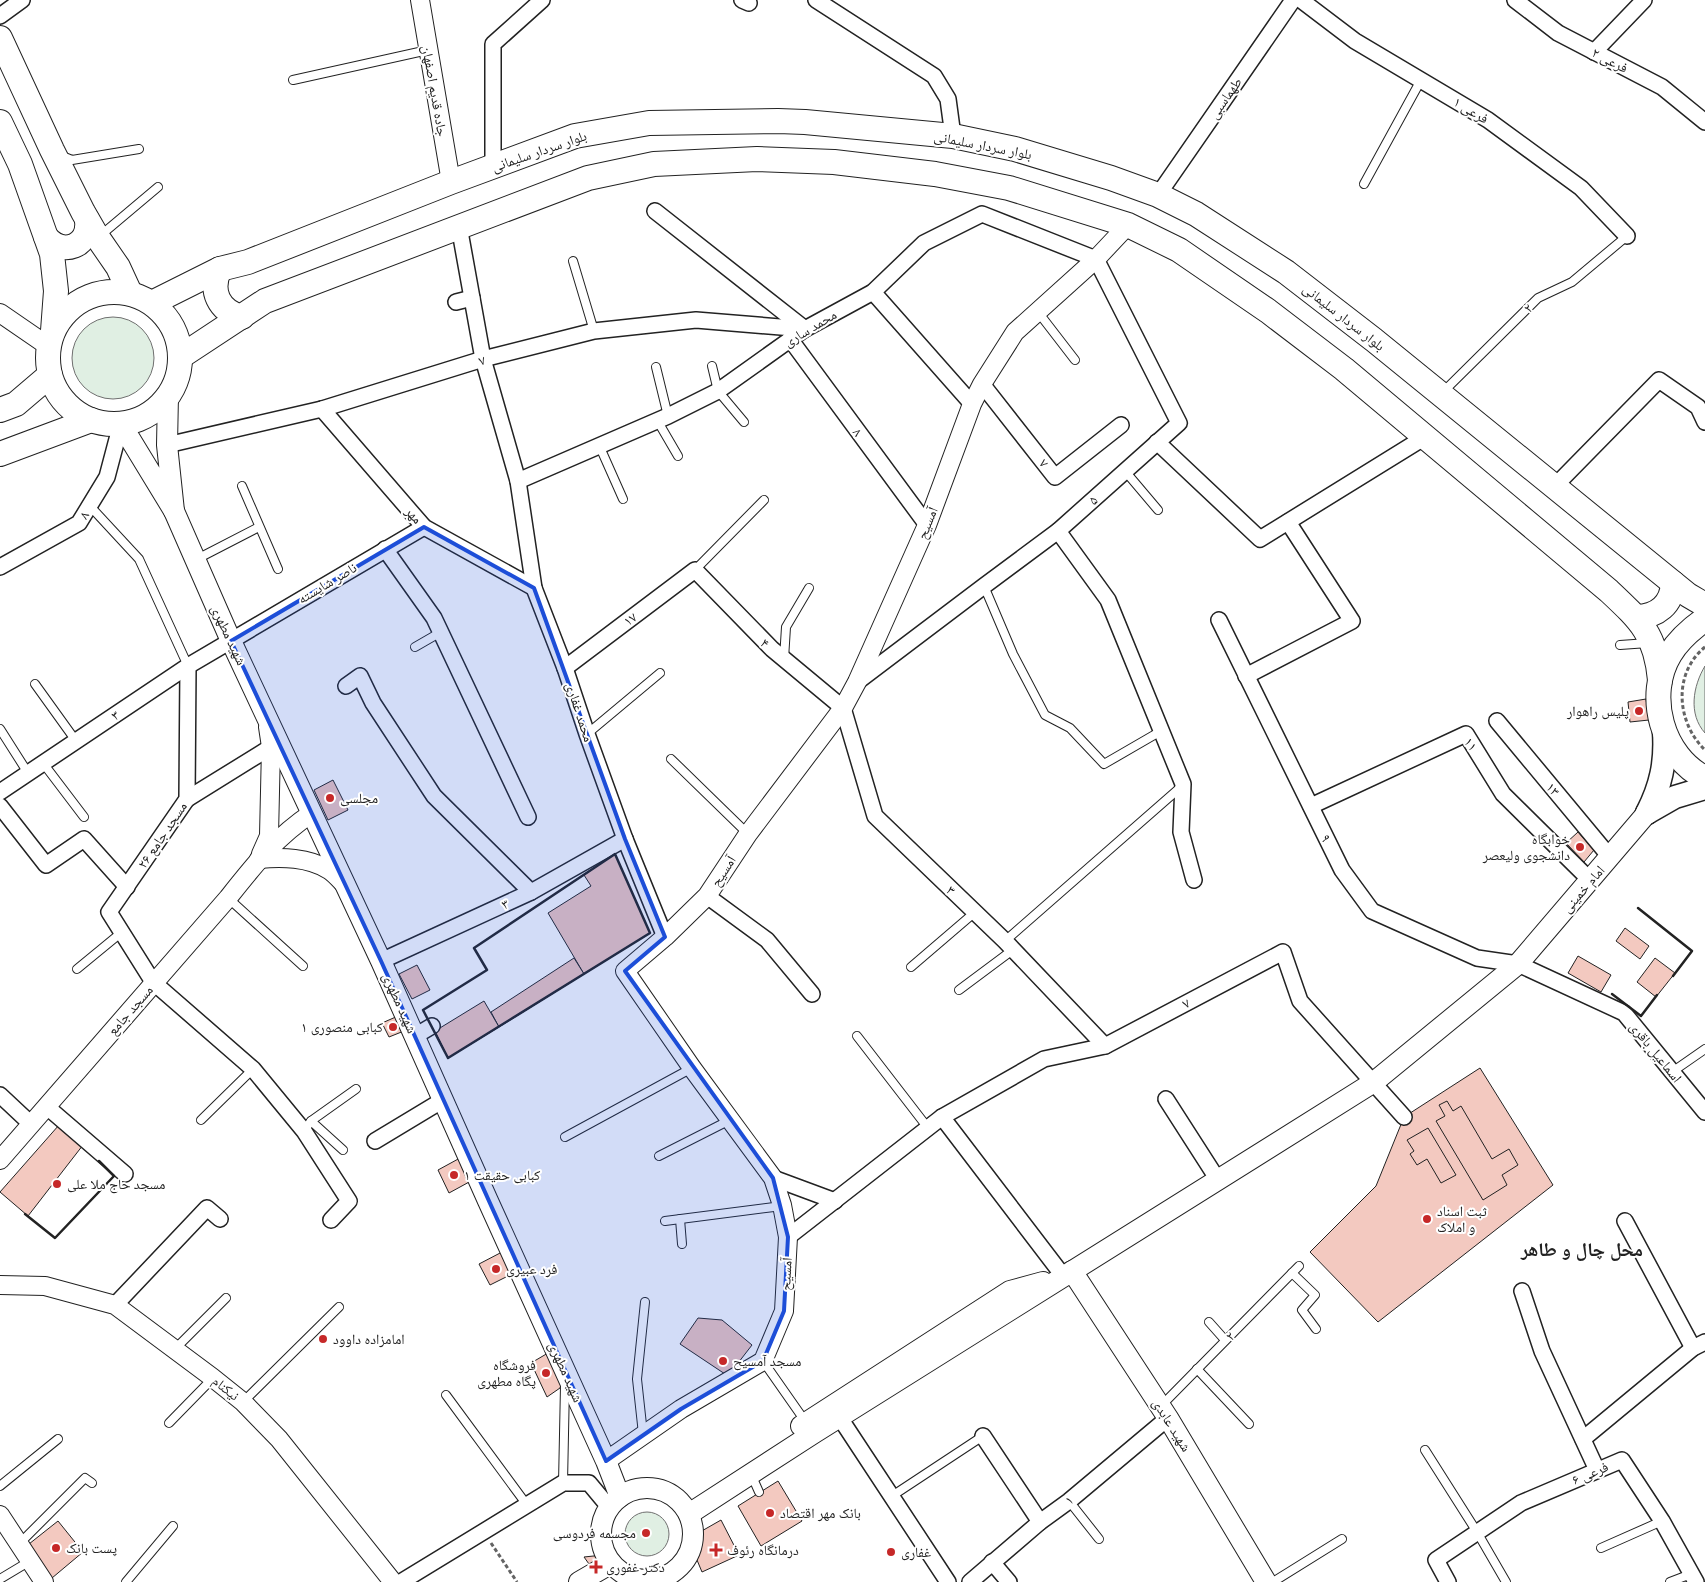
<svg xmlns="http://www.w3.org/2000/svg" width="1705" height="1582" font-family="Roboto,'Noto Naskh Arabic',sans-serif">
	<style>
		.green { fill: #e0efe3; stroke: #6f6f6f }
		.building { fill: #f3c9c0; stroke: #222 }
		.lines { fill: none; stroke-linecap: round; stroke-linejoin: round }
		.service-casing { stroke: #222; stroke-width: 10 }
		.minor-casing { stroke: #222; stroke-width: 18 }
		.tertiary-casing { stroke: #222; stroke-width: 20 }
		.secondary-casing { stroke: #222; stroke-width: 22 }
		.primary-casing { stroke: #222; stroke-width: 25 }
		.trunk-casing { stroke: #222; stroke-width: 26 }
		.path { stroke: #646464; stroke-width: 3; stroke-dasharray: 4 2.5; stroke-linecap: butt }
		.service { stroke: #fff; stroke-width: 8 }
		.minor { stroke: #fff; stroke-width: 15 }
		.tertiary { stroke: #fff; stroke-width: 18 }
		.secondary { stroke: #fff; stroke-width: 20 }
		.primary { stroke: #fff; stroke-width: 22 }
		.trunk { stroke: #fff; stroke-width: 24 }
		.wall { stroke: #222; stroke-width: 2.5 }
		.marked { fill: #1d4ed8; fill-opacity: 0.2; stroke: #1d4ed8; stroke-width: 4; stroke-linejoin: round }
		.poi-dot { fill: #c62828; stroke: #fff; stroke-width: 2 }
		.labels { text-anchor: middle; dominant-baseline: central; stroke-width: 4; stroke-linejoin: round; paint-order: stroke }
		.street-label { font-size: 14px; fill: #222; stroke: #fff }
		.poi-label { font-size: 14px; fill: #222; stroke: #fff; text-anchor: start }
		.district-label { font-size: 19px; font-weight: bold; fill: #222; stroke: #fff }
	</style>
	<rect width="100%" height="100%" fill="#fff"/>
	<!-- green -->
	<g class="green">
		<circle cx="113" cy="358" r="41"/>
		<path d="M1705,666V733C1688,714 1693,686 1705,666Z"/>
		<circle cx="647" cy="1534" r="22"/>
	</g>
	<!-- building -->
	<g class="building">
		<polygon points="1646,699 1649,720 1630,722 1628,702"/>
		<polygon points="333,780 348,810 328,820 314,790"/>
		<polygon points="1578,832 1594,850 1584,862 1566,843"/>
		<polygon points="615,854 650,933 584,974 548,913 591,886 584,875"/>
		<polygon points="1625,928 1649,946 1640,959 1616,941"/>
		<polygon points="1578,956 1611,975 1601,992 1568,973"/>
		<polygon points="574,958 584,974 499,1027 491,1012"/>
		<polygon points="1655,958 1675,973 1656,997 1637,982"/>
		<polygon points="417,965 430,990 412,999 399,974"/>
		<polygon points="484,1001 499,1027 448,1058 435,1031"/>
		<polygon points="398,1016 404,1031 389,1037 382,1023"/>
		<polygon points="1480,1068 1553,1185 1378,1322 1310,1252 1376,1186 1404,1117"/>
		<polygon points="1447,1101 1453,1111 1461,1106 1492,1159 1509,1149 1518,1165 1502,1175 1507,1185 1483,1200 1436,1121 1445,1116 1439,1105"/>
		<polygon points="59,1125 83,1145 28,1216 0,1192"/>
		<polygon points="1428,1128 1456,1175 1441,1183 1427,1159 1417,1165 1410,1154 1414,1151 1407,1140"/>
		<polygon points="460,1158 471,1181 449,1193 438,1170"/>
		<polygon points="502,1252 512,1274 490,1285 479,1264"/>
		<polygon points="698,1318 722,1320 752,1345 728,1376 680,1344"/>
		<polygon points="548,1353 562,1382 560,1388 547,1397 531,1363"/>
		<polygon points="778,1481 802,1521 761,1546 738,1506"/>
		<polygon points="721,1520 739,1555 702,1572 697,1560 695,1545 700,1532"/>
		<polygon points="58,1521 83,1552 52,1578 29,1544"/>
		<polygon points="603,1555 607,1563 594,1571 584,1557"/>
	</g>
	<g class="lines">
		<!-- service casing -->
		<g class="service-casing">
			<g id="service">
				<polyline points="293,80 428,50"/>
				<polyline points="62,156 72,160 139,149"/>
				<polyline points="1364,184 1421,80"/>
				<polyline points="101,235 158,187"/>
				<polyline points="573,261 594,331"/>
				<polyline points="1038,312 1075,360"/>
				<polyline points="712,366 718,391 744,422"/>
				<polyline points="656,367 668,416"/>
				<polyline points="1442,393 1538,298 1572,282 1627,236"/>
				<polyline points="657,420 678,456"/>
				<polyline points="599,445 623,499"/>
				<polyline points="1125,471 1158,510"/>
				<polyline points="242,486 278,569"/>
				<polyline points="89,505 139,559 188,666"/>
				<polyline points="197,559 259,527"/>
				<polyline points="695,570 764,500"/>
				<polyline points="984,586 1013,654 1045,715 1070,728 1104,764 1161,731"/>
				<polyline points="1620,645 1648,643"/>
				<polyline points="415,647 441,632"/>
				<polyline points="784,659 786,627 809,588"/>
				<polyline points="35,684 76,741"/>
				<polyline points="0,729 28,773"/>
				<polyline points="587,734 660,673"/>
				<polyline points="671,759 748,834"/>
				<polyline points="43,763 84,817"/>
				<polyline points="228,898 303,966"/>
				<polyline points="1005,941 1182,786"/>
				<polyline points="911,967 974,913"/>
				<polyline points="77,969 122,932"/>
				<polyline points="959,990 1014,949"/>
				<polyline points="857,1036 928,1128"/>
				<polyline points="1672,1072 1705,1049"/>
				<polyline points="201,1120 253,1069"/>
				<polyline points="311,1121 343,1150"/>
				<polyline points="304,1131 311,1121 356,1089"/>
				<polyline points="565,1137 692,1068"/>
				<polyline points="659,1156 730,1120"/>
				<polyline points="680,1219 682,1244"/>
				<polyline points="665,1221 782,1206"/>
				<polyline points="1292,1273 1315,1295 1302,1310 1316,1329"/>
				<polyline points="1209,1322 1225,1340"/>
				<polyline points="175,1349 226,1298"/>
				<polyline points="763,1361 805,1421"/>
				<polyline points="1197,1369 1249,1424"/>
				<polyline points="446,1395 527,1505"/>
				<polyline points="243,1402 339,1307"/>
				<polyline points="1162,1405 1299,1266"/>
				<polyline points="169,1423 213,1378"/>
				<polyline points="643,1434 637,1379 645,1302"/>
				<polyline points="1425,1450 1477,1532 1506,1582"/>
				<polyline points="751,1474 759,1492"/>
				<polyline points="563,1483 565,1385"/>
				<polyline points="0,1486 58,1439"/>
				<polyline points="892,1496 983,1436"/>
				<polyline points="1069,1501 1099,1539"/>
				<polyline points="692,1543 695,1545"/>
				<polyline points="19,1544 85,1478 92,1483"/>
				<polyline points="1601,1548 1662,1521"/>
				<polyline points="0,1579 30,1561"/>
				<polyline points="126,1582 173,1526"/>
				<polyline points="1273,1582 1342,1539"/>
				<polyline points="1670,1582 1691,1574"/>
			</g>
		</g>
		<!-- minor casing -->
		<g class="minor-casing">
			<g id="minor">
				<polyline points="742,0 749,3"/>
				<polyline points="816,0 934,76 948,99 953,136"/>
				<polyline points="1301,0 1355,41 1488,120 1581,188 1627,236"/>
				<polyline points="1515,0 1558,33 1662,87 1705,122"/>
				<polyline points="0,16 22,0"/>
				<polyline points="1594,52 1644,0"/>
				<polyline points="493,166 493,44 542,0"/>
				<polyline points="1158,195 1293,0"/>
				<polyline points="655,211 805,329"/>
				<polyline points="459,226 483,359 518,481 534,588 565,668 587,734 625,839 665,937"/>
				<polyline points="873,292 972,404"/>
				<polyline points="456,302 472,298"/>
				<polyline points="790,339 927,525"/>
				<polyline points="982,384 1055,477 1121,425"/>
				<polyline points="322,409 424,527 534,588"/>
				<polyline points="1157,442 1260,539 1425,437"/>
				<polyline points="167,445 322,409 483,359 594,331 696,320 805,329"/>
				<polyline points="518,481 668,416 718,391 805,329 873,292 924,243 982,214 1096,259 1179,423 1058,531 984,586 857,682"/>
				<polyline points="1554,487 1659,380 1698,407 1705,422"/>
				<polyline points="1058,531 1108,600 1183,784 1181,832 1194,880"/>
				<polyline points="385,549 434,618 528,817"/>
				<polyline points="0,567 79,523 107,477 121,424"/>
				<polyline points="1219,620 1342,870 1372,911 1477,958 1518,964 1624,1013 1705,1112"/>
				<polyline points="188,666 187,799 109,912 153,982 253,1069 304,1131 349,1201 331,1220"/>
				<polyline points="565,668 695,570 772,649 843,708 875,816 1005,941 1105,1046"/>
				<polyline points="1246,676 1352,621 1288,522"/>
				<polyline points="346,686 360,676 373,703 434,796 531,892"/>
				<polyline points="1497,721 1610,857"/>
				<polyline points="0,792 188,666 424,527"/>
				<polyline points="187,799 271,747"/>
				<polyline points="0,806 46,865 84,839 127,887"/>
				<polyline points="1311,806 1466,734 1503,794 1590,880"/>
				<polyline points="707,896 767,940 812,994"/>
				<polyline points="381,961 531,892 625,839"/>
				<polyline points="415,1036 432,1026"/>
				<polyline points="0,1095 31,1124"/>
				<polyline points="1166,1099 1218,1180"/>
				<polyline points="46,1106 125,1174"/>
				<polyline points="942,1117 1064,1277"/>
				<polyline points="375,1141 443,1100"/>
				<polyline points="773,1178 835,1201"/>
				<polyline points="1625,1221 1693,1348"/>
				<polyline points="788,1237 942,1117 1044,1059 1105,1046 1283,952 1300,1001 1404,1117"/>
				<polyline points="1522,1291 1542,1351 1597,1470"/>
				<polyline points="115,1305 207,1208 220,1219"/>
				<polyline points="840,1418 948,1582"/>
				<polyline points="983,1436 1040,1522"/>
				<polyline points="1583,1439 1693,1348 1705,1342"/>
				<polyline points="992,1562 1009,1582"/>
				<polyline points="401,1582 563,1483 589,1483 609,1507"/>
				<polyline points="631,1582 633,1577"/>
				<polyline points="970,1582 1040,1522 1069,1501 1168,1418"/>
				<polyline points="1448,1582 1436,1560 1521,1503 1622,1460 1662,1521 1696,1582"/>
			</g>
		</g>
		<!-- tertiary casing -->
		<g class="tertiary-casing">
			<g id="tertiary">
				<polyline points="420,0 451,182"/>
				<polyline points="0,313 48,346"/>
				<polyline points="261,854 269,836 271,747 268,727"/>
				<path d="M259,859C282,857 308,857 329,870C335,874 340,880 344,884"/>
				<path d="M0,1160L228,898C255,864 276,837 312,813"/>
				<polyline points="0,1285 45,1286 115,1305 213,1378 243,1402 279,1439 393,1582"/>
				<polyline points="606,1461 681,1409 763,1361 784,1311 788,1237 782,1205 773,1178 692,1068 625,971 665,937 707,896 748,834 843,708 857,682 927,525 972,404 982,384 1015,332 1096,259 1128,225"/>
				<polyline points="0,1515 44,1582"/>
			</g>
		</g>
		<!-- secondary casing -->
		<g class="secondary-casing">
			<g id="secondary">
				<polyline points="121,424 174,511 167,445 168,395"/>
				<polyline points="174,511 231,641 381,961 488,1201 606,1461 620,1497"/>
				<polyline points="1072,1271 1168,1418 1266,1582"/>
				<polyline points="801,1426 1010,1291 1043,1282"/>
				<circle cx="647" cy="1534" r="46"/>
				<polyline points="689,1514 814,1433 1374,1082 1518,964 1647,813"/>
				<polyline points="579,1582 610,1564"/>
			</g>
		</g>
		<!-- primary casing -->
		<g class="primary-casing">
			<g id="primary">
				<path d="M1647,813C1661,786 1666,762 1664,732"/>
				<polyline points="1647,813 1675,797 1705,788"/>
			</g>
		</g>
		<!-- trunk casing -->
		<g class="trunk-casing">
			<g id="trunk">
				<polyline points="0,38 52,150 83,212 98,238 118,267 130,293"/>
				<polyline points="0,122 20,164 52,254 56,291 53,331"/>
				<path d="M46,237C63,257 90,246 87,220"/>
				<path d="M220,269C209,291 219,311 242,317"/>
				<circle cx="114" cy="358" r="66"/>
				<polyline points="152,303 220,269 248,262 451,182 575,136 649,123 778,121 805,122 953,136 1015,149 1111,178 1158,195 1196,214 1286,272 1374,340 1688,595 1705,605"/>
				<path d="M180,357L265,301L588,178L654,164L757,159L834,162L935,174L1009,188L1128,225L1179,250L1268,311L1344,369L1609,591C1641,621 1656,635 1660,680"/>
				<polyline points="0,410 16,404 50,375"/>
				<polyline points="0,454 91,420"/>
				<path d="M1637,617C1657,616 1672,605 1673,583"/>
				<path d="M1705,619C1691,629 1679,639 1670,654C1645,695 1662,757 1705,778"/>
			</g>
		</g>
		<!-- path -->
		<g class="path">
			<path d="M1705,647C1672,674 1677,723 1705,750"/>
			<polyline points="491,1543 517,1582"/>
		</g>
		<!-- service -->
		<use href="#service" class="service"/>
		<!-- minor -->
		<use href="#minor" class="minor"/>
		<!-- tertiary -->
		<use href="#tertiary" class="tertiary"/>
		<!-- secondary -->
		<use href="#secondary" class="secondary"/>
		<!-- primary -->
		<use href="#primary" class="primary"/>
		<!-- trunk -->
		<use href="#trunk" class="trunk"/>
		<!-- wall -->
		<g class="wall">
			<polygon points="615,854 650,933 448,1058 423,1010 487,970 474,948"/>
			<polyline points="1638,908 1692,951 1673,976"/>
			<polyline points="1612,994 1641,1016 1657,995"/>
			<polyline points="25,1214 55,1238 114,1176 99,1161"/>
		</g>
	</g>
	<!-- marked area -->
	<path class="marked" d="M424,527L534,588L625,839L665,937L625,971L773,1178L788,1237L784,1311L763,1361L681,1409L606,1461L381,961L231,641Z"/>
	<!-- markers -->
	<g class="poi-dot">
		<circle cx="1639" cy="711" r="5"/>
		<circle cx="330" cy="798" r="5"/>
		<circle cx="1580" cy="847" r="5"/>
		<circle cx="393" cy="1027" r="5"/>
		<circle cx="454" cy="1175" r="5"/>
		<circle cx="57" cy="1184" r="5"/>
		<circle cx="1427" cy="1219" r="5"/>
		<circle cx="496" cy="1269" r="5"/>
		<circle cx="323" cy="1339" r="5"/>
		<circle cx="723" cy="1361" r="5"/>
		<circle cx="546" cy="1373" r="5"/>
		<circle cx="770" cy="1513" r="5"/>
		<circle cx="646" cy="1533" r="5"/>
		<circle cx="56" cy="1548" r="5"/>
		<path d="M713.5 1542.5h5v5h5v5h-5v5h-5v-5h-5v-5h5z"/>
		<circle cx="891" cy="1552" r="5"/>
		<path d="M593.5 1559.5h5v5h5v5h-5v5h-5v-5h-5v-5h5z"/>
	</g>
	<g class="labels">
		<!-- street labels -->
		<g class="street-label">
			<text transform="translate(1610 60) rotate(27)">فرعی ۲</text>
			<text transform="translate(435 91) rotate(80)">جاده قدیم اصفهان</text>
			<text transform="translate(1225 98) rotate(-55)">طهماسبی</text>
			<text transform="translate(1471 110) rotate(31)">فرعی ۱</text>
			<text transform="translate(983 145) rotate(11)">بلوار سردار سلیمانی</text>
			<text transform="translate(539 151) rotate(-19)">بلوار سردار سلیمانی</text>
			<text transform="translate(1528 308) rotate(-45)">۲</text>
			<text transform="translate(1344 317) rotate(38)">بلوار سردار سلیمانی</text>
			<text transform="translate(810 328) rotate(-31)">محمد ساری</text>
			<text transform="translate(482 360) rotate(-16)">۷</text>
			<text transform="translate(858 432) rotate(54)">۸</text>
			<text transform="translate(1044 463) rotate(52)">۷</text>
			<text transform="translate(1093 500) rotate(-42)">۵</text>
			<text transform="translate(84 515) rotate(-58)">۸</text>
			<text transform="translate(414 515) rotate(48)">مهر</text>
			<text transform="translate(927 523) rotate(-68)">آمسیح</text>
			<text transform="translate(327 583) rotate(-31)">ناصر شایسته</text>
			<text transform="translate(630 619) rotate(-37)">۱۷</text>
			<text transform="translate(229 635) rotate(65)">شهید مطهری</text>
			<text transform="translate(765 643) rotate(45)">۴</text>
			<text transform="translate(580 712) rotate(72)">محمد غفاری</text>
			<text transform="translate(115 715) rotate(-34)">۳</text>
			<text transform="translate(1471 744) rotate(54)">۱۱</text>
			<text transform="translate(1553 789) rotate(50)">۱۳</text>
			<text transform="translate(162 835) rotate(-56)">۲۶ مسجد جامع</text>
			<text transform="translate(1326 838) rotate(65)">۹</text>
			<text transform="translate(723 871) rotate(-57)">آمسیح</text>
			<text transform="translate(1583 889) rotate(-49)">امام خمینی</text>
			<text transform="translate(951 890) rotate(44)">۳</text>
			<text transform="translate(505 904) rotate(-25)">۳</text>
			<text transform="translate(400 1003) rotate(66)">شهید مطهری</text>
			<text transform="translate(1186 1003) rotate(-28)">۷</text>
			<text transform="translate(130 1010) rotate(-49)">مسجد جامع</text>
			<text transform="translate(1656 1052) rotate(51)">اسماعیل باقری</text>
			<text transform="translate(786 1274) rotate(-87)">آمسیح</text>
			<text transform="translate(1230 1336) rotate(-45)">۲</text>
			<text transform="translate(566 1372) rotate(66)">شهید مطهری</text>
			<text transform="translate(226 1388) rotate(39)">نیکنام</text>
			<text transform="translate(1172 1425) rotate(58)">شهید عابدی</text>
			<text transform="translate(1590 1473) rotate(-23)">فرعی ۶</text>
			<text transform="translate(1069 1500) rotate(-38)">۱</text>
		</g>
		<!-- poi labels -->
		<g class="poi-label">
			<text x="1629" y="711" text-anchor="end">پلیس راهوار</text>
			<text x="340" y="798">مجلسی</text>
			<text x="1570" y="839" text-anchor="end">خوابگاه<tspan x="1570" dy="16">دانشجوی ولیعصر</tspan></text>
			<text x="383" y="1027" text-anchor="end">کبابی منصوری ۱</text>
			<text x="464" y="1175">کبابی حقیقت ۱</text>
			<text x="67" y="1184">مسجد حاج ملا علی</text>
			<text x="1437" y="1211">ثبت اسناد<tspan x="1437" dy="16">و املاک</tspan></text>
			<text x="506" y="1269">فرد عبیری</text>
			<text x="333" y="1339">امامزاده داوود</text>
			<text x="733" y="1361">مسجد آمسیح</text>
			<text x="536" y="1365" text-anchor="end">فروشگاه<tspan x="536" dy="16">پگاه مطهری</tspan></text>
			<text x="780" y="1513">بانک مهر اقتصاد</text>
			<text x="636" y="1533" text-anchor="end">مجسمه فردوسی</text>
			<text x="66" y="1548">پست بانک</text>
			<text x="727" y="1550">درمانگاه رئوف</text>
			<text x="901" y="1552">غفاری</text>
			<text x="606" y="1567">دکتر غفوری</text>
		</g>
		<!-- district labels -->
		<g class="district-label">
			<text x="1582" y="1249">محل چال و طاهر</text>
		</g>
	</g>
</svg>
